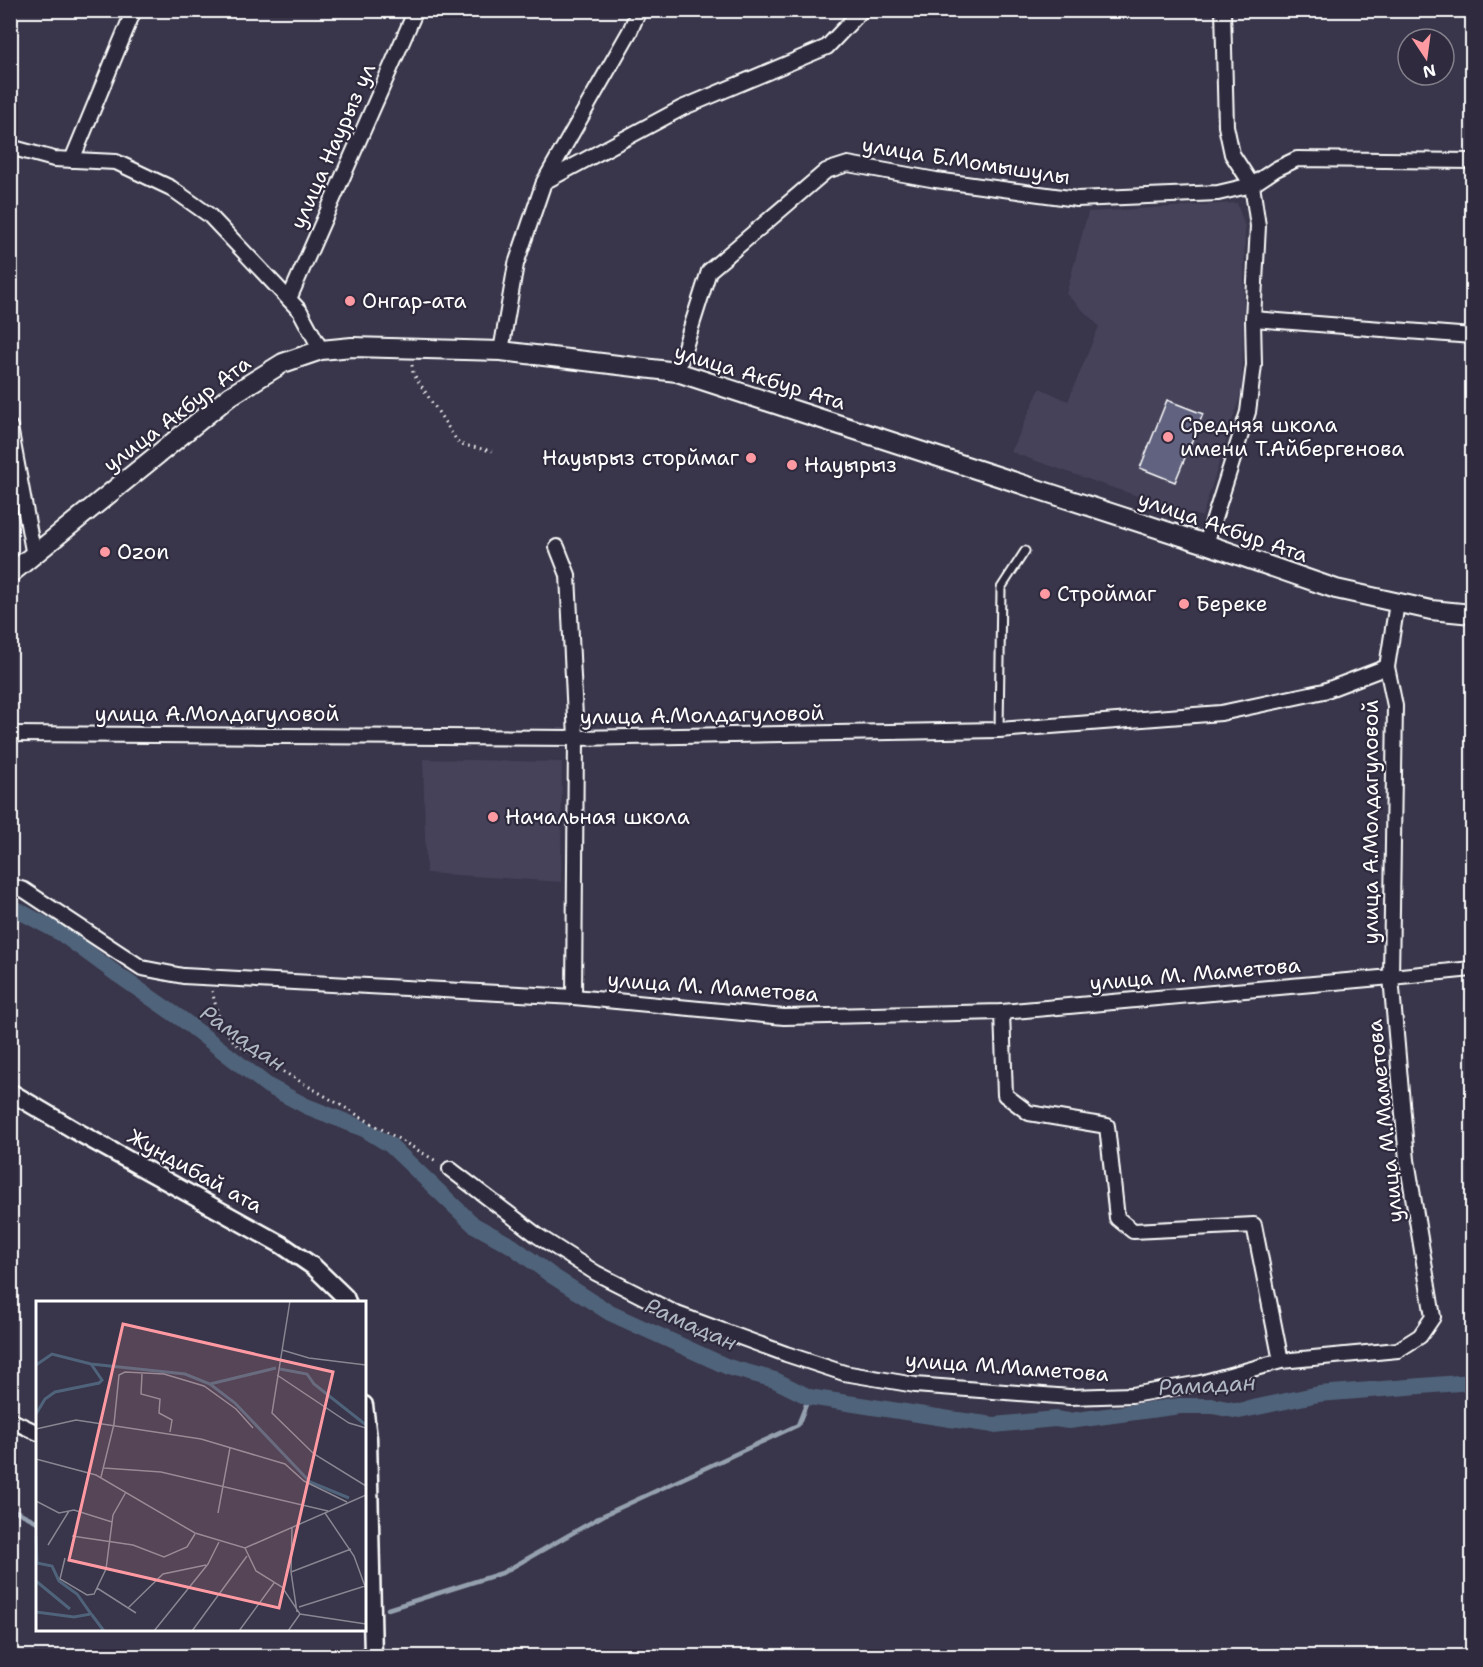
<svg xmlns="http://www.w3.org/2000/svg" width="1483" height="1667" font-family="'Shantell Sans',sans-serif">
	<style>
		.built { fill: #45425a }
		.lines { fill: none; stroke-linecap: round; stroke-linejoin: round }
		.stream { stroke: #95a1af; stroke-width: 4.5 }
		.canal { stroke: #4f637a; stroke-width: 16 }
		.building { fill: #60627f; stroke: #fff; stroke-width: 1.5 }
		.service-casing { stroke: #fff; stroke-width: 11 }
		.minor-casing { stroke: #fff; stroke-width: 18 }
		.tertiary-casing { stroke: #fff; stroke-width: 21 }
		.secondary-casing { stroke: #fff; stroke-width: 22 }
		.path { stroke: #fff; stroke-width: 3; stroke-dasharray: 1.5 4.5; stroke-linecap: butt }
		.service { stroke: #2f2a3d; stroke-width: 7 }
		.minor { stroke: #2f2a3d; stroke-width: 14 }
		.tertiary { stroke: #2f2a3d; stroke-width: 16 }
		.secondary { stroke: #2f2a3d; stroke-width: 18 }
		.poi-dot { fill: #ff9aa2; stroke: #2f2a3d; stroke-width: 2 }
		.labels { text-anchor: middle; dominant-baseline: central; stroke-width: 4.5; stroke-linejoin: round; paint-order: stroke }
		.street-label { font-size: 21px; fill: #fff; stroke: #2f2a3d }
		.poi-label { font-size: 21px; fill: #fff; stroke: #2f2a3d; text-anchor: start }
		.water-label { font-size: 22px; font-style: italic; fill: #b0b9c3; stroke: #2f2a3d }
		.inset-river { fill: none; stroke: #4f637a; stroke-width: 3 }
		.inset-road { fill: none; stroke: #888692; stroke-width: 1.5 }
		.view { fill: #ff9aa2; fill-opacity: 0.15; stroke: #ff9aa2; stroke-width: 3 }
		.inset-edge { fill: none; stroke: #fff; stroke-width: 3 }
	</style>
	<rect width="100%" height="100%" fill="#39354a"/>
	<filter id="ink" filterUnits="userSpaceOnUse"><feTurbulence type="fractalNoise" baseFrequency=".0167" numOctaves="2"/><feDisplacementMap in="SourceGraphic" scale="12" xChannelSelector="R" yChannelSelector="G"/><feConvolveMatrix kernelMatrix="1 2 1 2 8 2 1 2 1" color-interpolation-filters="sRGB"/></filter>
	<g filter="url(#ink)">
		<!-- built -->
		<g class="built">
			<polygon points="1237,203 1245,227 1242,390 1202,517 1110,487 1011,452 1040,388 1068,401 1099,326 1066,294 1088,212"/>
			<polygon points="423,759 562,762 561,882 426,873"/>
		</g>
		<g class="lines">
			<!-- stream -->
			<g class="stream">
				<polyline points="10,1508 38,1522"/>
				<polyline points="388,1609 502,1573 604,1515 798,1425 809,1397"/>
			</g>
			<!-- canal -->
			<polyline class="canal" points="10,906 62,934 118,975 183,1020 268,1086 306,1106 364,1129 390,1145 474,1225 512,1246 551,1275 610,1313 728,1367 775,1380 809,1397 950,1419 994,1425 1055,1419 1069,1421 1180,1406 1212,1406 1239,1411 1319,1394 1472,1382"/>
		</g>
		<!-- building -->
		<polygon class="building" points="1167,400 1203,414 1175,482 1140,468"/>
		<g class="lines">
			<!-- service casing -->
			<g class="service-casing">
				<polyline id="service" points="999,730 1001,588 1025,551"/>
			</g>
			<!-- minor casing -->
			<g class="minor-casing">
				<g id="minor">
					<polyline points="10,147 54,159 116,162 171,188 209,215 300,311 321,350"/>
					<polyline points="72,160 134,10"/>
					<polyline points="544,182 682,108 827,47 862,10"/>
					<polyline points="289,299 416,10"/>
					<polyline points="1253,319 1472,336"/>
					<polyline points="501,351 516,264 544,182 630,31 639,10"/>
					<polyline points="677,372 709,271 826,171 848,164 936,180 1077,199 1218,193 1252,185 1276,169 1297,159 1472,161"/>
					<polyline points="10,427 34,556"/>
					<polyline points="1206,544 1248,412 1254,365 1253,319 1258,226 1252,185 1232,154 1226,126 1223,10"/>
					<polyline points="557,547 568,575 576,738 574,997"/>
					<polyline points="10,734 576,738 999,730 1221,713 1324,691 1387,667"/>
					<polyline points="10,886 24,890 142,968 183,976 574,997 784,1017 1002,1012 1391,977 1472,969"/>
					<polyline points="1002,1012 1005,1095 1029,1113 1107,1126 1117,1218 1133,1231 1254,1225 1281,1361"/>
					<polyline points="450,1169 538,1236 596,1273 677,1314 786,1354 844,1373 915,1385 1070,1397 1132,1395 1201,1383 1281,1361 1398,1350 1420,1336 1433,1317 1407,1160 1391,977 1395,706 1387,667 1397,603"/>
					<polyline points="10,1420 38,1433"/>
				</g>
			</g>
			<!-- tertiary casing -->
			<g class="tertiary-casing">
				<g id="tertiary">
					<polyline points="10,1092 83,1135 282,1245 314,1267 345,1297 347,1302"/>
					<polyline points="364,1405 368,1438 373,1656"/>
				</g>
			</g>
			<!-- secondary casing -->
			<g class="secondary-casing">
				<polyline id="secondary" points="10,574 230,396 283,363 321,350 352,347 501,351 677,372 1206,544 1336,589 1431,610 1472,614"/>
			</g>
			<!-- path -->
			<g class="path">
				<polyline points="412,365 413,373 459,444 492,451"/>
				<polyline points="212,991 221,1026 236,1044 438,1162"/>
			</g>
			<!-- service -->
			<use href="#service" class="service"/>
			<!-- minor -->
			<use href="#minor" class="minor"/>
			<!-- tertiary -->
			<use href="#tertiary" class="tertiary"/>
			<!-- secondary -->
			<use href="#secondary" class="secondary"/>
		</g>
	</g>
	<!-- markers -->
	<g class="poi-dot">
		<circle cx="350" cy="301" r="6"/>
		<circle cx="1168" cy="437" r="6"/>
		<circle cx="751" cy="458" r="6"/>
		<circle cx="792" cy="465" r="6"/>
		<circle cx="105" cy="552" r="6"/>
		<circle cx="1045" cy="594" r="6"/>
		<circle cx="1184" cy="604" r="6"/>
		<circle cx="493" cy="817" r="6"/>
	</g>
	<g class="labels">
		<!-- street labels -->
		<g class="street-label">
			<text transform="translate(333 146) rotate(-66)">улица Наурыз ул</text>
			<text transform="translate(966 161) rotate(9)">улица Б.Момышулы</text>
			<text transform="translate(760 377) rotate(17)">улица Акбур Ата</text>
			<text transform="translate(177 414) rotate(-37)">улица Акбур Ата</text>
			<text transform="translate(1223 527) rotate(19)">улица Акбур Ата</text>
			<text x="217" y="714">улица А.Молдагуловой</text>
			<text transform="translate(702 715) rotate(-1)">улица А.Молдагуловой</text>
			<text transform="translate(1371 822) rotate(-90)">улица А.Молдагуловой</text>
			<text transform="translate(1195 974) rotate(-5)">улица М. Маметова</text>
			<text transform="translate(713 987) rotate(4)">улица М. Маметова</text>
			<text transform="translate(1385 1121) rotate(-96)">улица М.Маметова</text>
			<text transform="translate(195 1171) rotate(29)">Жундибай ата</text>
			<text transform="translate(1007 1367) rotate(4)">улица М.Маметова</text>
		</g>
		<!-- poi labels -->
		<g class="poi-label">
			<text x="362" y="301">Онгар-ата</text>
			<text x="1180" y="425">Средняя школа<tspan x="1180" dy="24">имени Т.Айбергенова</tspan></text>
			<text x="739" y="458" text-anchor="end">Науырыз сторймаг</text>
			<text x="804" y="465">Науырыз</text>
			<text x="117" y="552">Ozon</text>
			<text x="1057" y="594">Строймаг</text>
			<text x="1196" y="604">Береке</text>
			<text x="505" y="817">Начальная школа</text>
		</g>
		<!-- water labels -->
		<g class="water-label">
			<text transform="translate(243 1038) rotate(35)">Рамадан</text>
			<text transform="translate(691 1324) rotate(24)">Рамадан</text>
			<text transform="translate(1207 1385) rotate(-3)">Рамадан</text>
		</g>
	</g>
	<!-- overview -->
	<g transform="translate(36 1301)">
		<rect width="330" height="330" fill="#39354a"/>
		<path class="inset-river" d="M0,64L16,53L55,63L149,73L174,83L199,102L274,181L313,197M244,68L271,73L278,83L330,124M174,83L240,67M0,113L9,98L19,91L63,82L66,79L55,63M0,235L1,262L16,265L23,280L41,293L55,313L38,316L0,311M0,280L34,308M56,314L68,330"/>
		<path class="inset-road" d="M254,0L236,112L278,153L330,185M246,49L273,57L330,64M106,73L105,93L124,98L123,112L136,119L134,131M241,74L313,122L330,127M0,128L40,119L165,138L249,163L268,180L311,201M0,158L60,174L159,232L209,247L330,194M68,167L125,171L292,210M65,176L78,123L83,74L89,71L128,73L168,85L200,108L217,127M0,200L23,212L38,209L76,221M182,212L194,147M289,212L318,255L330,288M256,227L255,271L261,311M36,235L97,244L128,256L151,246L159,233M12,244L33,210M209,247L220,270L246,286L264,313L330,323M29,257L24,278L51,294L58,293L70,268L77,214L90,191M255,271L315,248M61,287L100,312M263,306L329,285M92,307L127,273L170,264M118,330L172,263L183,241M156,330L211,255M203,330L238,282M252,330L264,313"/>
		<path class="view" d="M87,23L297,71L243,307L33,259Z"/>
		<rect width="330" height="330" class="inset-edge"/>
	</g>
	<!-- margin -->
	<rect width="1483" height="1667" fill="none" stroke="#2f2a3d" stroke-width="36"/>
	<rect x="18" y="18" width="1447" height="1631" fill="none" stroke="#fff" stroke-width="2" filter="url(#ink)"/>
	<!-- north arrow -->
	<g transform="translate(1426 57) rotate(167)"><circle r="28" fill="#2f2a3d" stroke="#827f8b" stroke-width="1.5"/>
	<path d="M0-4.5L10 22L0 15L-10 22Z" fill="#ff9aa2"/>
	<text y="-9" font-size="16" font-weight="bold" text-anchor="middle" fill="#ffffff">N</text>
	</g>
</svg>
